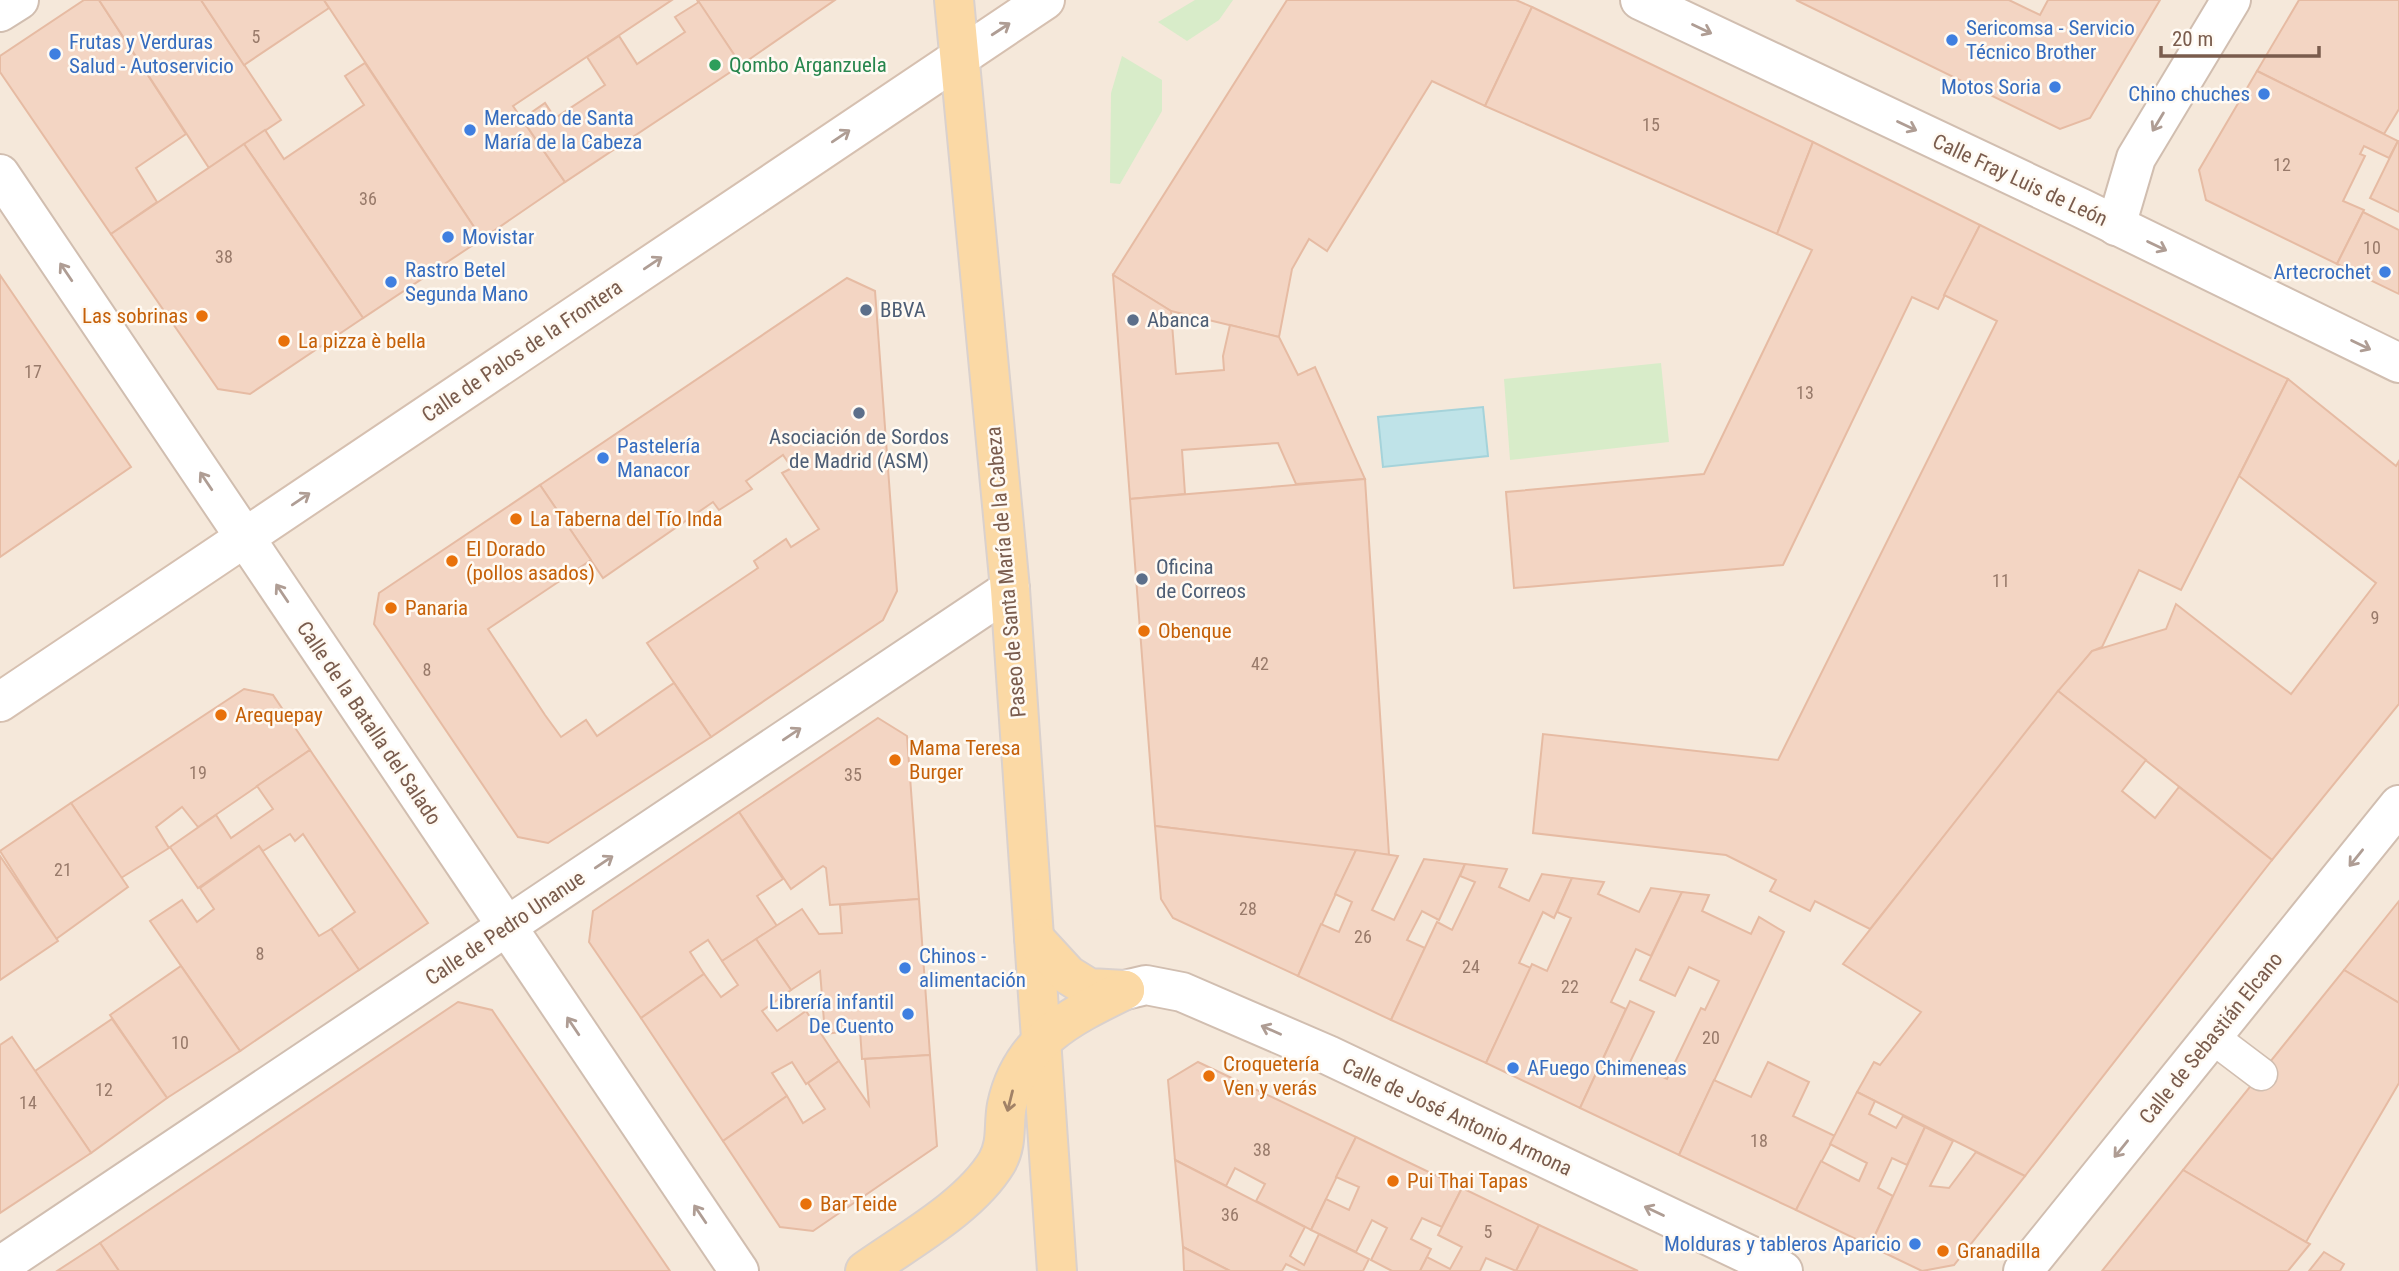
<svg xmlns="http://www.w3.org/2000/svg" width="2399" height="1271" font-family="'Roboto Condensed',sans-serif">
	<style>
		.residential { fill: #f5e8da }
		.green { fill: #d8ecc9 }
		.water { fill: #bfe3e8; stroke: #a5d3da; stroke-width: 2 }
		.building { fill: #f3d5c3; stroke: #e6bba3; stroke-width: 2 }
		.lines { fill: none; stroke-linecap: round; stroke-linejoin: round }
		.lane-casing { stroke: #d1beb0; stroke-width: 35 }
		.street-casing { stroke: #d1beb0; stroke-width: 42 }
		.secondary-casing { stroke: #d6c0b0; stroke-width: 42 }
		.primary-casing { stroke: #dad1cd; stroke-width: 42 }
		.lane { stroke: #fff; stroke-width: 32 }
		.street { stroke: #fff; stroke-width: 38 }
		.secondary { stroke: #fff; stroke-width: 38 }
		.primary { stroke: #fbd9a5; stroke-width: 38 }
		.oneway { stroke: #af9d94 }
		.oneway2 { stroke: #a18267 }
		.shop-dot { fill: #3f7fe0; stroke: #fffaf3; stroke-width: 2.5 }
		.leisure-dot { fill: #2e9e5b; stroke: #fffaf3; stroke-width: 2.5 }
		.service-dot { fill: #5c6f8a; stroke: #fffaf3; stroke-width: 2.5 }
		.food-dot { fill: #e8710a; stroke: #fffaf3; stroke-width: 2.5 }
		.labels { text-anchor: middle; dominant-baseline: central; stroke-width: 5; stroke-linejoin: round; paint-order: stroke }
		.number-label { font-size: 18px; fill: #987a6a }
		.shop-label { font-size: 21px; fill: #366cbe; stroke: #fffaf3; text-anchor: start }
		.leisure-label { font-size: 21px; fill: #27864d; stroke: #fffaf3; text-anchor: start }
		.street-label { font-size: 21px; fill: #7a5c4d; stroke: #fffaf3 }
		.service-label { font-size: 21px; fill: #4e5e75; stroke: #fffaf3; text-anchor: start }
		.food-label { font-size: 21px; fill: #c56008; stroke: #fffaf3; text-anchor: start }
	</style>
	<rect width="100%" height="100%" fill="#fdf6ec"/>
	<!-- residential -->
	<rect class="residential" x="0" y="0" width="2399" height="1271"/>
	<!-- green -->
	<g class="green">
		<polygon points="1195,0 1233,0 1219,20 1187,41 1158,22"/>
		<polygon points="1122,56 1162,80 1162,111 1120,184 1110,183 1111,93"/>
		<polygon points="1661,363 1669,442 1510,460 1504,379"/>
	</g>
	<!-- water -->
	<polygon class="water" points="1483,407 1488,456 1383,467 1378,417"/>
	<!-- building -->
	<g class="building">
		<polygon points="84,0 99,0 186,134 136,168 157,202 111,234 0,72 0,56"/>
		<polygon points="99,0 201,0 281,120 209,168"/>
		<polygon points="201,0 324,0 329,8 244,65"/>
		<polygon points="324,0 672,0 513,106 565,182 482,239"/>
		<polygon points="697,0 835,0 741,65"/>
		<polygon points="1287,0 1516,0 1532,7 1485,106 1432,81 1327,251 1309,239 1292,269 1279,337 1171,311 1113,275"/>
		<polygon points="1796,0 2009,0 2040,15 2048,0 2160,0 2090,118 2060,129"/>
		<polygon points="2299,0 2399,0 2399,109 2384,134 2257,71"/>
		<polygon points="699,2 741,65 565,182 522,119 545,103 555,118 605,85 587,57 619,36 637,64 685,32 675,17"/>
		<polygon points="1532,7 1813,142 1777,234 1485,106"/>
		<polygon points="365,63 482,239 363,318 244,144 265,130 284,159 364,105 345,76"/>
		<polygon points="2257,71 2398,141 2389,158 2364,146 2360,154 2365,156 2343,201 2364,210 2337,264 2206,200 2199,170"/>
		<polygon points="2398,141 2399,141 2399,212 2370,198"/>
		<polygon points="1813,142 1980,225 1938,309 1912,297 1783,565 1514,588 1506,492 1704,474 1812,250 1777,234"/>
		<polygon points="244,144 363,318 250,394 218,389 111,234"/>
		<polygon points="2363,212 2399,230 2399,294 2337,264"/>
		<polygon points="1980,225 2288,379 2181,590 2139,570 2102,647 2092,651 1870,929 1815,901 1810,911 1770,891 1776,880 1726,855 1533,833 1543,734 1778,760 1997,321 1944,295"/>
		<polygon points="0,275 131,467 0,557"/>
		<polygon points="1113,275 1171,311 1176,374 1224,370 1223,356 1230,325 1279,337 1298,375 1315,367 1365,479 1296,484 1278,443 1182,450 1185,494 1130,499"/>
		<polygon points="847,278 875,291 897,591 883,620 711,737 647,643 758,568 754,561 786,539 791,547 819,529 782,473 792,468 783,455 746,481 752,489 719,510 713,502 603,578 540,485"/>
		<polygon points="2288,379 2396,466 2399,461 2399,704 2272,860 2058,691 2092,651 2166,629 2176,604 2291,694 2376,583 2239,476"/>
		<polygon points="1365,479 1389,855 1155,826 1130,499"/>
		<polygon points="540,485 591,560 488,629 545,715 561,737 586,720 597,736 674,683 711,737 548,843 518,837 374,624 379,593"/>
		<polygon points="244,689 273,695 310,750 198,827 182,807 156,827 169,848 121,878 71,803"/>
		<polygon points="2058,691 2146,760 2122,791 2155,818 2179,787 2272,860 2025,1176 1857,1092 1874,1062 1880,1065 1921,1012 1843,964"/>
		<polygon points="878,718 907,736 919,899 830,905 826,868 823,866 791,889 739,812"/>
		<polygon points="310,750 428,923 359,970 331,929 355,912 303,834 295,841 290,834 263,851 259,846 198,888 170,847 216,815 231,838 273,809 257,786"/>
		<polygon points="71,803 128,887 56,939 0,851"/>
		<polygon points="739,812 783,879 757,896 777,926 722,961 708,940 690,952 704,974 641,1018 589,942 593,911"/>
		<polygon points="1155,826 1356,850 1298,976 1173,918 1161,899"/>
		<polygon points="259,846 319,936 331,929 359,970 240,1051 150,921 182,900 197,922 214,909 200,888"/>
		<polygon points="1356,850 1398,856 1372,910 1394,920 1424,859 1465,864 1439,920 1422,911 1407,940 1425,948 1391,1020 1298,976 1321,924 1339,932 1352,902 1335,894"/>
		<polygon points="0,856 58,941 0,980"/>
		<polygon points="1465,864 1507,869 1499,887 1529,901 1542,874 1572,878 1554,918 1543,912 1519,963 1531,968 1486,1063 1391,1020 1437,922 1452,930 1475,882 1460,876"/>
		<polygon points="1572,878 1604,882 1598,894 1639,912 1651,888 1682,892 1651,956 1636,949 1611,1002 1626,1009 1580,1108 1486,1063 1532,964 1547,971 1571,918 1557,912"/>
		<polygon points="1682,892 1709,895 1702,911 1751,934 1759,917 1784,932 1679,1155 1580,1108 1630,1001 1654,1012 1630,1062 1667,1079 1701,1008 1705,1010 1719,981 1689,967 1675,996 1640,980"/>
		<polygon points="919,899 930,1055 862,1059 860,1030 825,1034 820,971 791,990 756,939 802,909 819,934 842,933 840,905"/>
		<polygon points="2399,901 2399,1003 2344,970"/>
		<polygon points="756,939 791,990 762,1011 777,1031 806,1011 839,1061 806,1084 792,1062 772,1073 787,1096 723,1141 641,1018 704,974 721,997 738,985 722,961"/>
		<polygon points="181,966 240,1051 167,1098 110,1015"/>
		<polygon points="2344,970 2399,1003 2399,1083 2306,1242 2183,1170"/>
		<polygon points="458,1002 492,1010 670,1271 119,1271 100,1243"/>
		<polygon points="112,1019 167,1098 91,1153 35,1071"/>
		<polygon points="12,1037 91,1153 0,1213 0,1045"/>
		<polygon points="930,1055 937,1146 813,1231 780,1227 723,1141 787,1096 803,1123 825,1109 808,1083 839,1061 869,1105 865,1059"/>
		<polygon points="1198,1062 1356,1137 1311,1230 1256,1201 1265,1184 1235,1168 1226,1186 1175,1160 1168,1080"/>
		<polygon points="1768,1062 1809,1082 1793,1116 1835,1136 1796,1210 1679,1155 1714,1080 1751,1097"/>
		<polygon points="1857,1092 1875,1101 1869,1114 1896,1128 1903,1116 1925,1127 1907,1165 1892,1158 1878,1188 1893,1196 1870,1246 1796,1210 1821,1161 1859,1181 1867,1163 1830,1144"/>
		<polygon points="1925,1127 1953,1141 1930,1186 1949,1188 1976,1152 2025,1176 1954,1265 1922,1271 1870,1246"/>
		<polygon points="1356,1137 1462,1188 1442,1227 1422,1218 1411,1239 1431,1249 1420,1271 1392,1271 1371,1260 1387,1228 1372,1220 1356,1252 1311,1230 1326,1199 1349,1210 1359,1187 1336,1177"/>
		<polygon points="1175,1160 1305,1227 1290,1256 1304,1265 1319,1234 1369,1259 1363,1271 1301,1271 1286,1264 1282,1271 1230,1271 1183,1247"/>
		<polygon points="2183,1170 2306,1242 2310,1244 2288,1271 2102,1271"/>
		<polygon points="1462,1188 1539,1225 1516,1271 1486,1258 1480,1271 1420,1271 1427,1257 1450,1269 1462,1247 1438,1235"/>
		<polygon points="1539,1225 1638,1271 1516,1271"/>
		<polygon points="100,1243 119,1271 57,1271"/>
		<polygon points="1183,1247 1230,1271 1184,1271"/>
		<polygon points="2324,1252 2344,1264 2340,1271 2309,1271"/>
	</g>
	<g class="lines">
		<!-- lane casing -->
		<g class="lane-casing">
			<polyline id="lane" points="2212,1037 2261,1074"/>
		</g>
		<!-- street casing -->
		<g class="street-casing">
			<g id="street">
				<polyline points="1640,0 2081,208 2399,363"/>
				<polyline points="0,12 19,0"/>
				<polyline points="0,174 739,1271"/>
				<polyline points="2116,226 2136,158 2231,0"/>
				<polyline points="1125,990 1146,985 1182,992 1328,1055 1783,1271"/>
				<polyline points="0,1266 1010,589"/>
				<polyline points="2023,1271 2399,805"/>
			</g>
		</g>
		<!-- secondary casing -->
		<g class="secondary-casing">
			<polyline id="secondary" points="0,702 1045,0"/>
		</g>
		<!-- primary casing -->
		<g class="primary-casing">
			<g id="primary">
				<polyline points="954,0 1010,589 1057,1271"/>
				<polyline points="1034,938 1068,975 1089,988 1125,990"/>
				<path d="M865,1271C907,1241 970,1207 997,1162C1008,1142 1003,1125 1007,1105C1021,1040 1070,1017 1125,990"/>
			</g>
		</g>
		<!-- lane -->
		<use href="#lane" class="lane"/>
		<!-- street -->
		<use href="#street" class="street"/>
		<!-- secondary -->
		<use href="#secondary" class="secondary"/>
		<!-- primary -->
		<use href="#primary" class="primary"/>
	</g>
	<!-- one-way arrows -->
	<defs><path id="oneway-shaft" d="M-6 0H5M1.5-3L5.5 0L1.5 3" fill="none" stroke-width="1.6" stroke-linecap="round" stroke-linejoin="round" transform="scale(1.75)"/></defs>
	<g class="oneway">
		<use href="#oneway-shaft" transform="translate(1001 29) rotate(-33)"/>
		<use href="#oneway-shaft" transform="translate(1702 29) rotate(25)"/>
		<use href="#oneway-shaft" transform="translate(2158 122) rotate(121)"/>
		<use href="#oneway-shaft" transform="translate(1907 126) rotate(25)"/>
		<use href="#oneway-shaft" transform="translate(841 136) rotate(-34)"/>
		<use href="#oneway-shaft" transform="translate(2157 246) rotate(26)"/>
		<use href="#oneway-shaft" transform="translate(653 263) rotate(-34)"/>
		<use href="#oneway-shaft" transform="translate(66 272) rotate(-124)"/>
		<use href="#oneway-shaft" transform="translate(2361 345) rotate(26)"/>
		<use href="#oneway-shaft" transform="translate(206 481) rotate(-124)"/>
		<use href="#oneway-shaft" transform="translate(301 499) rotate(-34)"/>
		<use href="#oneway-shaft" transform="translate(282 593) rotate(-124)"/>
		<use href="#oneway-shaft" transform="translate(792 734) rotate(-34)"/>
		<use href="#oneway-shaft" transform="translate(2356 858) rotate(129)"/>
		<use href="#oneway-shaft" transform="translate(604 862) rotate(-34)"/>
		<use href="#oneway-shaft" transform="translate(573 1026) rotate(-124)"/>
		<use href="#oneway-shaft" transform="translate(1271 1030) rotate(-156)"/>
		<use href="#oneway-shaft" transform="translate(2121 1149) rotate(129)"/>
		<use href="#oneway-shaft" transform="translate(1654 1211) rotate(-155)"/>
		<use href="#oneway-shaft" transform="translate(700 1214) rotate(-124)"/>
	</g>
	<use class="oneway2" href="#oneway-shaft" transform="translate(1010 1101) rotate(104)"/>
	<!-- markers -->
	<g class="shop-dot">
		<circle cx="1952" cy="40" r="7"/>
		<circle cx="55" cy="54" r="7"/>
		<circle cx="2055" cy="87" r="7"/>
		<circle cx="2264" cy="94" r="7"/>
		<circle cx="470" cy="130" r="7"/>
		<circle cx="448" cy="237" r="7"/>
		<circle cx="2385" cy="272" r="7"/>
		<circle cx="391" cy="282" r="7"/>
		<circle cx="603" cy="458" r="7"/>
		<circle cx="905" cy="968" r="7"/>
		<circle cx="908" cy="1014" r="7"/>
		<circle cx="1513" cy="1068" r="7"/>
		<circle cx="1915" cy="1244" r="7"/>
	</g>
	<circle class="leisure-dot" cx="715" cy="65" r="7"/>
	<g class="service-dot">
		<circle cx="866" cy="310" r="7"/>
		<circle cx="1133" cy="320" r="7"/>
		<circle cx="859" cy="413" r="7"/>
		<circle cx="1142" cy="579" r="7"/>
	</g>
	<g class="food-dot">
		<circle cx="202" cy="316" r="7"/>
		<circle cx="284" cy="341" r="7"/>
		<circle cx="516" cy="519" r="7"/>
		<circle cx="452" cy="561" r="7"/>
		<circle cx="391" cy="608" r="7"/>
		<circle cx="1144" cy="631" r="7"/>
		<circle cx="221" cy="715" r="7"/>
		<circle cx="895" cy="760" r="7"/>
		<circle cx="1209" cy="1076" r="7"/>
		<circle cx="1393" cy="1181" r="7"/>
		<circle cx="806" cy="1204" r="7"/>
		<circle cx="1943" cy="1251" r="7"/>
	</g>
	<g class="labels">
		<!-- number labels -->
		<g class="number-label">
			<text x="256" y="36">5</text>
			<text x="1651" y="124">15</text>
			<text x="2282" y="164">12</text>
			<text x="368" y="198">36</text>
			<text x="2372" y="247">10</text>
			<text x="224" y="256">38</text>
			<text x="33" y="371">17</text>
			<text x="1805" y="392">13</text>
			<text x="2001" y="580">11</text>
			<text x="2375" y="617">9</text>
			<text x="1260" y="663">42</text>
			<text x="427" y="669">8</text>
			<text x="198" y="772">19</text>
			<text x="853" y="774">35</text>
			<text x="63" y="869">21</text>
			<text x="1248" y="908">28</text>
			<text x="1363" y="936">26</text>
			<text x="260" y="953">8</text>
			<text x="1471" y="966">24</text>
			<text x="1570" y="986">22</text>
			<text x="1711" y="1037">20</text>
			<text x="180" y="1042">10</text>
			<text x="104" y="1089">12</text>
			<text x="28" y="1102">14</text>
			<text x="1759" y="1140">18</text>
			<text x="1262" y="1149">38</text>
			<text x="1230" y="1214">36</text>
			<text x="1488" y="1231">5</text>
		</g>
		<!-- shop labels -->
		<g class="shop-label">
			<text x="1966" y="28">Sericomsa - Servicio<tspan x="1966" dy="24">Técnico Brother</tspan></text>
			<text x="69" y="42">Frutas y Verduras<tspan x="69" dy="24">Salud - Autoservicio</tspan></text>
			<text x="2041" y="87" text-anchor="end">Motos Soria</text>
			<text x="2250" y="94" text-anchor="end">Chino chuches</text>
			<text x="484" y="118">Mercado de Santa<tspan x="484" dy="24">María de la Cabeza</tspan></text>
			<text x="462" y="237">Movistar</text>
			<text x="405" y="270">Rastro Betel<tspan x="405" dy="24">Segunda Mano</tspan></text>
			<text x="2371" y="272" text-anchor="end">Artecrochet</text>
			<text x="617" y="446">Pastelería<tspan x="617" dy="24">Manacor</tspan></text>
			<text x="919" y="956">Chinos -<tspan x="919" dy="24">alimentación</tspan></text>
			<text x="894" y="1002" text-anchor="end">Librería infantil<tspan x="894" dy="24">De Cuento</tspan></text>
			<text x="1527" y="1068">AFuego Chimeneas</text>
			<text x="1901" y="1244" text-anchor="end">Molduras y tableros Aparicio</text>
		</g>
		<!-- leisure labels -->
		<g class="leisure-label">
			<text x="729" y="65">Qombo Arganzuela</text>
		</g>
		<!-- street labels -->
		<g class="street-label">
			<text transform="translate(2020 180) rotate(25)">Calle Fray Luis de León</text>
			<text transform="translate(522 351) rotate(-34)">Calle de Palos de la Frontera</text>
			<text transform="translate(1006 572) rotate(-95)">Paseo de Santa María de la Cabeza</text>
			<text transform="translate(369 723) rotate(56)">Calle de la Batalla del Salado</text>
			<text transform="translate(505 928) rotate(-34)">Calle de Pedro Unanue</text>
			<text transform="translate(2211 1038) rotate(-51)">Calle de Sebastián Elcano</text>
			<text transform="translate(1457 1117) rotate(25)">Calle de José Antonio Armona</text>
		</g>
		<!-- service labels -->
		<g class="service-label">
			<text x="880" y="310">BBVA</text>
			<text x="1147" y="320">Abanca</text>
			<text x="859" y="437" text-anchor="middle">Asociación de Sordos<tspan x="859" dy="24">de Madrid (ASM)</tspan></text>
			<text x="1156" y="567">Oficina<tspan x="1156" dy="24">de Correos</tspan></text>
		</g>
		<!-- food labels -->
		<g class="food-label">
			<text x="188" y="316" text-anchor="end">Las sobrinas</text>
			<text x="298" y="341">La pizza è bella</text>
			<text x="530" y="519">La Taberna del Tío Inda</text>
			<text x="466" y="549">El Dorado<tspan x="466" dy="24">(pollos asados)</tspan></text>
			<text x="405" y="608">Panaria</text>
			<text x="1158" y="631">Obenque</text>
			<text x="235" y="715">Arequepay</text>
			<text x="909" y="748">Mama Teresa<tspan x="909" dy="24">Burger</tspan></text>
			<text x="1223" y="1064">Croquetería<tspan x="1223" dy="24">Ven y verás</tspan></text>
			<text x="1407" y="1181">Pui Thai Tapas</text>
			<text x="820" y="1204">Bar Teide</text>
			<text x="1957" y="1251">Granadilla</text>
		</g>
	</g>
	<!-- scale -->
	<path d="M2161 46v10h158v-10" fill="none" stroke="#7a5c4d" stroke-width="3.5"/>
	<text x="2172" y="46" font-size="21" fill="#7a5c4d" stroke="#fffaf3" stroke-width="5" paint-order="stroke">20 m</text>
</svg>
